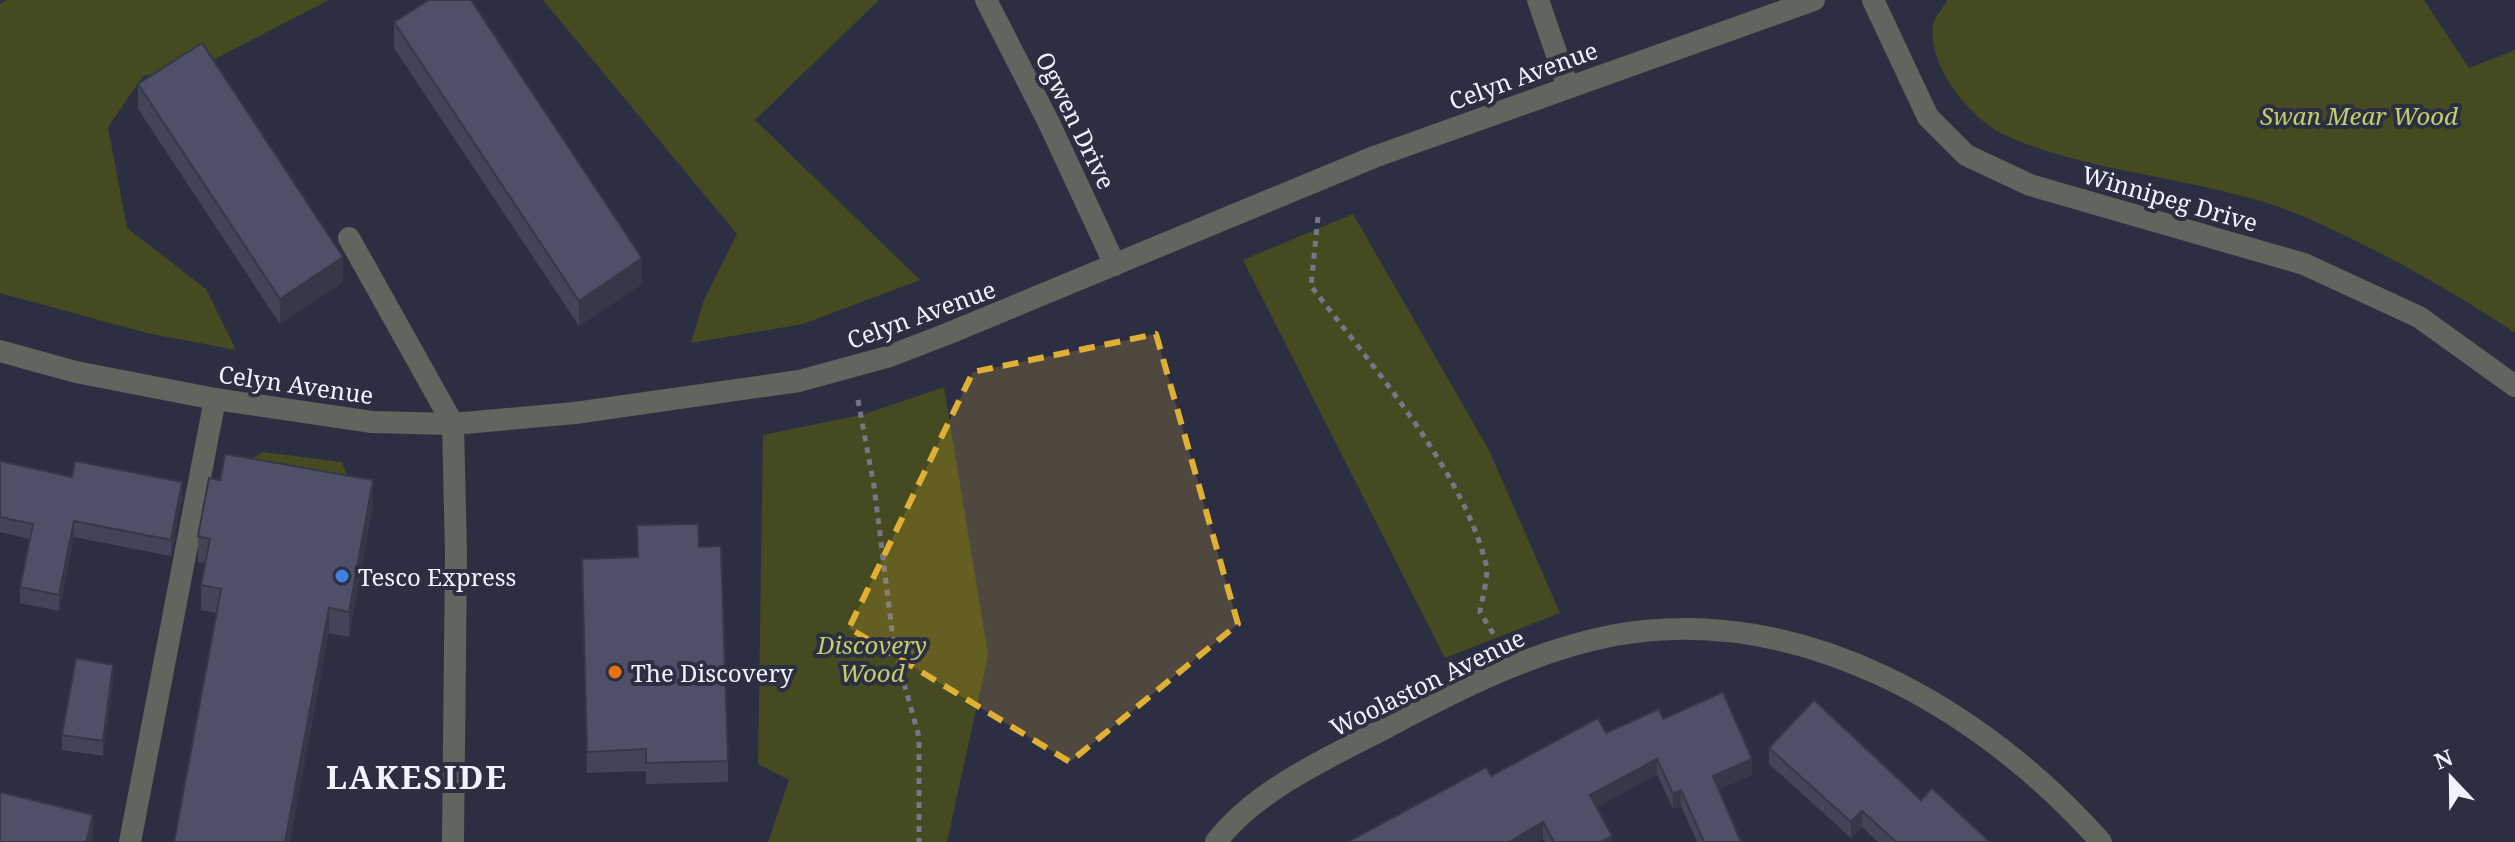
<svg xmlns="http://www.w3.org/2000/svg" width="2515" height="842" font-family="'Noto Serif',serif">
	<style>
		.green { fill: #464a20 }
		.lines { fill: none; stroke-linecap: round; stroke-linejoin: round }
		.path { stroke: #747787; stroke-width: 5; stroke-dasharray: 6 6; stroke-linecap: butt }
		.service { stroke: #60665d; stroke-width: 22 }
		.minor { stroke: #60665d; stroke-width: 22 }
		.wall { fill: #424558 }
		.shaded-wall { fill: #363847 }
		.building { fill: #4d5066; stroke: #363847; stroke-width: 2 }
		.marked { fill: #e0b034; fill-opacity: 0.2; stroke: #e0b034; stroke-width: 6; stroke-dasharray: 16 10; stroke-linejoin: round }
		.shop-dot { fill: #3f7fe0; stroke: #2c2f42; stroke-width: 3 }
		.food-dot { fill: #e8710a; stroke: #2c2f42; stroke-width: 3 }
		.labels { text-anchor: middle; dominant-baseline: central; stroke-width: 8; stroke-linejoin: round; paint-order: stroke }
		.street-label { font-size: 24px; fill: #f1f3fe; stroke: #2c2f42 }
		.park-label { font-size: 24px; font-style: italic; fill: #c4cd69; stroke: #2c2f42 }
		.poi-label { font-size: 24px; fill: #f1f3fe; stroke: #2c2f42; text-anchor: start }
		.district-label { font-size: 32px; font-weight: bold; letter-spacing: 2px; fill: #f1f3fe; stroke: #2c2f42 }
	</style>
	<rect width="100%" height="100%" fill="#2c2f42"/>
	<!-- green -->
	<g class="green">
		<polygon points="7,0 329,0 211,61 143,76 108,127 127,228 206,289 236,350 147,333 0,293 0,4"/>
		<polygon points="543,0 879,0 755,120 920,280 803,324 691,343 704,300 737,234"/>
		<path d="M1948,0H2424L2469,68L2515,50V333C2450,289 2379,250 2307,218C2213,177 2098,177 2007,136C1971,120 1928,67 1933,26C1934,18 1943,7 1948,0Z"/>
		<polygon points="1353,214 1489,450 1560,613 1445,658 1243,260"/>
		<polygon points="944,387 988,655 947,842 768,842 789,780 758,764 763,435 865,414"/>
		<polygon points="263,452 342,462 354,495 244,463"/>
	</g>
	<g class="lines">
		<!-- path -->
		<g class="path">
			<path d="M1318,217L1311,286C1370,363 1462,469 1486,564C1489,577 1482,598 1480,612L1496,638"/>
			<polyline points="858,400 874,486 894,647 919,737 919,842"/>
		</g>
		<!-- service -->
		<g class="service">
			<polyline points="349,238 453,424"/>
			<polyline points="130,842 215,399"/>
		</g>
		<!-- minor -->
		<g class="minor">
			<polyline points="986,0 1049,123 1115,265"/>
			<polyline points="1538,0 1568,87"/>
			<polyline points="1873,0 1928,117 1966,155 2030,185 2304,264 2419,317 2515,386"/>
			<polyline points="0,351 76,372 215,399 372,422 453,424 575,413 799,381 887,357 947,334 1374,157 1814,0"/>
			<polyline points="453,842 456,554 453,424"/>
			<path d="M1216,842C1257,788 1333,756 1391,725C1462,687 1536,650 1615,635C1800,602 1982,708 2101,842"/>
		</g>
	</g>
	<!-- wall -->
	<g class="wall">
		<polygon points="394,22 642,284 579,326 394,48"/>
		<polygon points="138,84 343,282 280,324 138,109"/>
		<polygon points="0,461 72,477 182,498 171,556 74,537 59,611 20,603 20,587 29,539 0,532"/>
		<polygon points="373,505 349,637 201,610 201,585 205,563 198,562 198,536"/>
		<polygon points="637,525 699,547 728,761 728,782 646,784 646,771 587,773 582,559 637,557"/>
		<polygon points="113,681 103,756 62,750 62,735"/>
		<polygon points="1663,719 1752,775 1719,789 1741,842 1697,842 1681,806 1673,809 1657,774 1597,807 1612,842 1545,842 1491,776 1606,733"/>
		<polygon points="1769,748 1921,800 1990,842 1878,842 1862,827 1851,838 1769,764"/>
	</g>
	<!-- shaded-wall -->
	<g class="shaded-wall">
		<polygon points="343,257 343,282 280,324 280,299"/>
		<polygon points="642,258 642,284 579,326 579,301"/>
		<polygon points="373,480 373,505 349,637 349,612"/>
		<polygon points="182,482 182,498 171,556 171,540"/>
		<polygon points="74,521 74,537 59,611 59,595"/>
		<polygon points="329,608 329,633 290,842 285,842"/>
		<polygon points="113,665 113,681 103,756 103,741"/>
		<polygon points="1657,759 1657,774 1590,811 1590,795"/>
		<polygon points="1752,759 1752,775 1713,791 1713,776"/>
		<polygon points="1681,790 1681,806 1673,809 1673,794"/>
		<polygon points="1862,811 1862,827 1851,838 1851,822"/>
		<polygon points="93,815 93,836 91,842 86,842"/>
		<polygon points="1543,822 1543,838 1537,842 1509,842"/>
		<polygon points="1612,836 1612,842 1601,842"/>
	</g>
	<!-- building -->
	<g class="building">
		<polygon points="429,0 471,0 642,258 579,301 394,22"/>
		<polygon points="202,43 343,257 280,299 138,84"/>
		<polygon points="225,454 373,480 349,612 329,608 285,842 174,842 221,589 201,585 210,539 198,536 209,478 220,480"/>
		<polygon points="0,461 72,477 75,461 182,482 171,540 74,521 59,595 20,587 33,524 0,517"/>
		<polygon points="698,524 699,547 721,546 728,761 646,763 646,749 587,752 582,559 638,557 637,525"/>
		<polygon points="76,658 113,665 103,741 62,735"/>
		<polygon points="1723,692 1752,759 1713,776 1741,842 1704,842 1681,790 1673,794 1657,759 1590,795 1612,836 1601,842 1554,842 1543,822 1509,842 1348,842 1486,767 1491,776 1598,718 1606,733 1659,709 1663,719"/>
		<polygon points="1814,700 1921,800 1932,788 1990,842 1896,842 1862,811 1851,822 1769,748"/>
		<polygon points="0,792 93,815 86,842 0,842"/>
	</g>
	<!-- marked area -->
	<path class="marked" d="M1156,334L1238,624L1070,762L849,628L973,372Z"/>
	<!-- markers -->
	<circle class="shop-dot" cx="342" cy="576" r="8"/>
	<circle class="food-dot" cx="615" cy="672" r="8"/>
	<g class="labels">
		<!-- street labels -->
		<g class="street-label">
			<text transform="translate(1523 75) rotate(-20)">Celyn Avenue</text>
			<text transform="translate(1076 120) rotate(64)">Ogwen Drive</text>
			<text transform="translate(2170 198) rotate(16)">Winnipeg Drive</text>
			<text transform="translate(921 314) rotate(-20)">Celyn Avenue</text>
			<text transform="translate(296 384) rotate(8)">Celyn Avenue</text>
			<text transform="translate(1427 682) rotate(-26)">Woolaston Avenue</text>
		</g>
		<!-- park labels -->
		<g class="park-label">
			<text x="2359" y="115">Swan Mear Wood</text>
			<text x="872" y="644">Discovery<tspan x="872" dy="28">Wood</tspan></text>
		</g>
		<!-- poi labels -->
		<g class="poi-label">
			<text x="358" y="576">Tesco Express</text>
			<text x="631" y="672">The Discovery</text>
		</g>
		<!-- district labels -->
		<g class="district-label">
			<text x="417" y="776">LAKESIDE</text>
		</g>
	</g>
	<!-- north arrow -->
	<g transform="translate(2451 778) rotate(338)" stroke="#2c2f42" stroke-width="6" paint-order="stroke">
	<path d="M0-6L14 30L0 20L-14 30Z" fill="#f1f3fe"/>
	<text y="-12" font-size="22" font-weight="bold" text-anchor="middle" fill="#f1f3fe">N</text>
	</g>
</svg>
